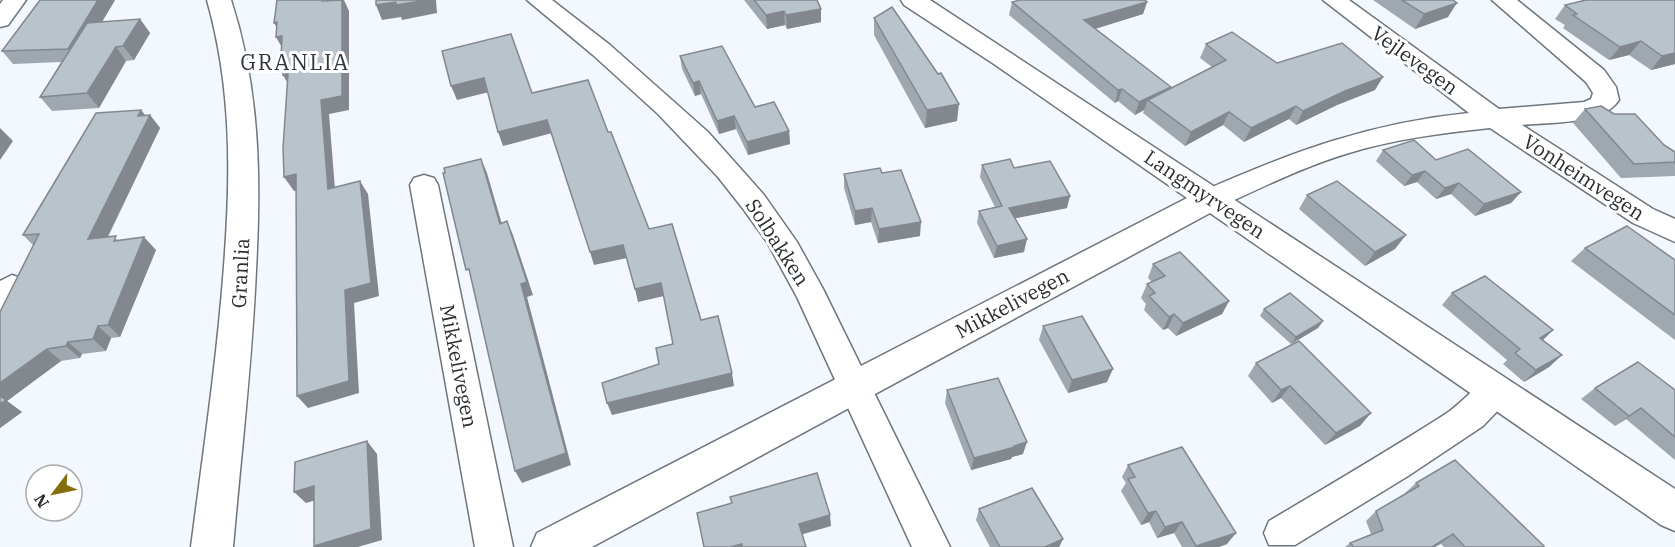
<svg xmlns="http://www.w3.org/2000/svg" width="1675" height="547" font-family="'IBM Plex Serif',serif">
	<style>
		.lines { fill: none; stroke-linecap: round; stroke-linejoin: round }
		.street-casing { stroke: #6d757d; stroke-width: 3 }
		.secondary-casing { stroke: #6d757d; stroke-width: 3 }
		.street { fill: #fff; fill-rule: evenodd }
		.secondary { fill: #fff; fill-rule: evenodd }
		.wall { fill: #9fa8af }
		.shaded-wall { fill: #82888e }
		.building { fill: #b9c3cb; stroke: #82888e; stroke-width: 1.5 }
		.labels { text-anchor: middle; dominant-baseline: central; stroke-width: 6; stroke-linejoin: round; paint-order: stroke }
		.street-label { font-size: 20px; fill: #2a2e31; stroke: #fff }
		.quarter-label { font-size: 22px; letter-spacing: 1.5px; fill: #30373e; stroke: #fff }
	</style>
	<rect width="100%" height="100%" fill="#f2f8fd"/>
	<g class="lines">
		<!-- street casing -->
		<g class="street-casing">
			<g id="street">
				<polygon points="3,0 26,0 8,25 0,27 0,4"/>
				<polygon points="527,0 552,0 610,45 708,132 764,195 797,242 823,289 950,547 912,547 797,297 767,242 744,210 718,177 658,114 593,55"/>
				<path d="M1323,0H1349L1499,109L1584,102L1591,99L1593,93L1586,82L1492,0H1517L1604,70L1616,87L1619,100C1603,125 1550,122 1522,125L1653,209L1675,219V242L1633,223L1490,128C1442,133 1395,139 1349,153C1305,166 1263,187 1221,206L1211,209L1201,206L1197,199L1201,192C1291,152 1370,123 1469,113Z"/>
				<polygon points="424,175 434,178 438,185 513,547 475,547 410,185 414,178"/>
				<polygon points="12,275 23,279 27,287 11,319 0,322 0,281"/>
				<path d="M1495,377L1507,381L1512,391L1507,401L1483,426L1408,476L1295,545H1269L1264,533L1269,521C1328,486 1386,452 1444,415C1462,404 1475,384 1495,377Z"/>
			</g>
		</g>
		<!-- secondary casing -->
		<g class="secondary-casing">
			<g id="secondary">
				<path d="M207,0H231C260,89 261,178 256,270C252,363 241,455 233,547H191C203,454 217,360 224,266C231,176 232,88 207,0Z"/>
				<polygon points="901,0 930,0 1675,489 1675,531 1661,525 1210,213 592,547 531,547 537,533 1187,198 994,64 904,5"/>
			</g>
		</g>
		<!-- street -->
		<use href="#street" class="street"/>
		<!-- secondary -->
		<use href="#secondary" class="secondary"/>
	</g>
	<!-- wall -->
	<g class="wall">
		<polygon points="115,0 102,22 140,19 150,33 134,60 126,61 99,108 52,111 40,97 61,62 13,64 2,51"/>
		<polygon points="744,0 817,0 821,9 821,22 787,29 785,25 767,29"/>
		<polygon points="1373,0 1453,0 1448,17 1415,29"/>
		<polygon points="1586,0 1675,64 1651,70 1629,55 1609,60 1563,28 1565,25 1555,19 1565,5"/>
		<polygon points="1012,2 1147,2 1143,14 1095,29 1170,88 1212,67 1200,58 1206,44 1375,90 1337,105 1296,125 1289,119 1244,142 1223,125 1185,146 1143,113 1144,110 1135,115 1118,101 1115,103 1009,15"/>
		<polygon points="874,18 957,121 925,128 874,35"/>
		<polygon points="680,56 789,131 790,144 748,155 736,129 719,134 701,94 695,96 682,69"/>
		<polygon points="1585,109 1664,145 1675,152 1675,176 1621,178 1573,123"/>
		<polygon points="141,110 145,115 150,115 160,128 108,237 156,250 120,337 111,338 106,351 82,354 80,358 61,361 7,401 22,412 0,428 33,245 23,235"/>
		<polygon points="1383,150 1436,160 1521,192 1511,203 1475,216 1451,194 1436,199 1417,182 1404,186 1376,161"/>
		<polygon points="982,165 1014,168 1067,208 1015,218 1024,252 994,258 977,223 979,211 995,207 980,177"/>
		<polygon points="882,173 920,236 878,243 871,222 855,225 844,188 844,174"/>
		<polygon points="1307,195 1395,249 1365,266 1299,209"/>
		<polygon points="1585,248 1675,260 1675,340 1571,261"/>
		<polygon points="1153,264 1229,301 1222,314 1176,336 1168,328 1163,330 1144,310 1146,304 1141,298 1147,284 1152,282 1148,278"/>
		<polygon points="1452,293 1553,330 1542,340 1562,355 1549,367 1524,382 1503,364 1507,360 1442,305"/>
		<polygon points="1264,309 1323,321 1318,328 1291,344 1260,316"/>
		<polygon points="1043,326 1107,382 1068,393 1039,340"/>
		<polygon points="1256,363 1360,426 1325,445 1281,398 1272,403 1248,376"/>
		<polygon points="1595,388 1675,390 1675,460 1626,419 1615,426 1581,399"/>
		<polygon points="947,390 1023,454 1012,457 1011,459 971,470 945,403"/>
		<polygon points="1128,465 1227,544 1219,547 1182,547 1174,533 1157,538 1149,522 1141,525 1121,491 1126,483 1122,477"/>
		<polygon points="1416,483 1543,547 1444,547 1441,544 1435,547 1345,547 1350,543 1371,534 1366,521 1376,511 1406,494 1405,493"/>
		<polygon points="979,509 1063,539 1059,547 990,547 976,520"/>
	</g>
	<!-- shaded-wall -->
	<g class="shaded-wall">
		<polygon points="98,0 115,0 78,62 68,49"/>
		<polygon points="342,0 344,0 349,11 349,110 329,114 336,202 328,189 321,100"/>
		<polygon points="427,0 436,0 437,13 402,20 401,17 382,20 376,5 396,2"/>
		<polygon points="1147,2 1143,14 1081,33 1084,20"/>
		<polygon points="1457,3 1448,17 1415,29 1424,14"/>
		<polygon points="821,9 821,22 787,29 786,15"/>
		<polygon points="784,11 785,25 767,29 766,15"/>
		<polygon points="140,19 150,33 134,60 123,46"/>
		<polygon points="277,22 285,36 284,51 276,37 282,36 274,23"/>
		<polygon points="1641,41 1629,55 1609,60 1620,47"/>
		<polygon points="116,47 126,61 99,108 87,93"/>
		<polygon points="1675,53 1675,64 1651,70 1662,56"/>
		<polygon points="288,74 291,89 283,75"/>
		<polygon points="1383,77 1375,90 1337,105 1296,125 1303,111 1345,91"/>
		<polygon points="484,78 489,92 457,100 451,86"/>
		<polygon points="699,81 701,94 695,96 693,83"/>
		<polygon points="1171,87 1148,100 1144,110 1135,115 1139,102"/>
		<polygon points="1122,89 1118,101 1115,103 1118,90"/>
		<polygon points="959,104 957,121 925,128 927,110"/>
		<polygon points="1296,106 1289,119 1244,142 1251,128"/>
		<polygon points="141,110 148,119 150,115 160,128 100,252 88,239"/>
		<polygon points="1229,112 1223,125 1185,146 1191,132"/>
		<polygon points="734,116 736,129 719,134 717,121"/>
		<polygon points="547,120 552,133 503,146 498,132"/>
		<polygon points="0,128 13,141 0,160"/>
		<polygon points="789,131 790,144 748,155 747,142"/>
		<polygon points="481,159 487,173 506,238 500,224"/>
		<polygon points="1425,171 1417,182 1404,186 1412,175"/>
		<polygon points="296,174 305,188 294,191 284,177"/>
		<polygon points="360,181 368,194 379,296 354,303 359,393 308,408 297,396 345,290"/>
		<polygon points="1459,183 1451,194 1436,199 1445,188"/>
		<polygon points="1521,192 1511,203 1475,216 1484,204"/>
		<polygon points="1070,196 1067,208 1007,220 1009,208"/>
		<polygon points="872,208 871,222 855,225 855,211"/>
		<polygon points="507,221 513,235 533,295 527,297 571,465 522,483 515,471 521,284"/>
		<polygon points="921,222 920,236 878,243 879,229"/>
		<polygon points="1406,235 1395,249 1365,266 1375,252"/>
		<polygon points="144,237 156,250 120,337 108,325"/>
		<polygon points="1027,239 1024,252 994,258 997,246"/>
		<polygon points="623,245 627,258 594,265 590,252"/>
		<polygon points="661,283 664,296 638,302 635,289"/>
		<polygon points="1229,301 1222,314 1176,336 1183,323"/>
		<polygon points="1174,314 1168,328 1163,330 1169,317"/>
		<polygon points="1323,321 1318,328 1291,344 1296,337"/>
		<polygon points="98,326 111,338 106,351 93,339"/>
		<polygon points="1553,330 1541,342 1540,338"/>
		<polygon points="68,342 82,354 80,358 66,346"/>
		<polygon points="47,349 61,361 7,401 22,412 0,428 0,383"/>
		<polygon points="1562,355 1549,367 1524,382 1536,370"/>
		<polygon points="1113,369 1107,382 1068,393 1072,380"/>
		<polygon points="732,373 734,386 612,415 607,403"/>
		<polygon points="1290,386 1281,398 1272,403 1281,390"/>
		<polygon points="1641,408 1626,419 1615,426 1629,416"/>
		<polygon points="1371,413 1360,426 1325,445 1336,433"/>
		<polygon points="367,441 377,454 382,540 358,547 315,547 314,546"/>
		<polygon points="1027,442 1023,454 1012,457 1011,459 971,470 974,458"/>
		<polygon points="314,486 326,497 306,503 294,492"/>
		<polygon points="1156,511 1149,522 1141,525 1148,513"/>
		<polygon points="830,515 831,526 800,535 799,524"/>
		<polygon points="1182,522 1174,533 1157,538 1165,527"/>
		<polygon points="1236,533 1227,544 1219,547 1196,547"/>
		<polygon points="1453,534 1435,547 1432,547"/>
		<polygon points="1063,539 1059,547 1045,547"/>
		<polygon points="742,544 742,547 730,547"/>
	</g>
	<!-- building -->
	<g class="building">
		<polygon points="40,0 98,0 68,49 2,51"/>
		<polygon points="277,0 322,0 322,1 342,0 342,96 321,100 328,189 360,181 371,283 345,290 349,381 297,396 296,174 284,177 283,148 288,74 283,75 284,60 281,60 282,36 276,37 277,22 274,23"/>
		<polygon points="376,0 427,0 396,5 396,2 376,5"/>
		<polygon points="754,0 817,0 821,9 786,15 784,11 766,15"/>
		<polygon points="1020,0 1145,0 1147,2 1084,20 1171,87 1139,102 1122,89 1118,90 1012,2"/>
		<polygon points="1402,0 1453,0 1457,3 1424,14"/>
		<polygon points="1586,0 1675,0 1675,53 1662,56 1641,41 1620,47 1573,15 1577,14 1565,5"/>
		<polygon points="892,7 938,74 941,73 959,104 927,110 874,18"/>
		<polygon points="140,19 123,46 116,47 87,93 40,97 87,23"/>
		<polygon points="1232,32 1277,63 1342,43 1383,77 1345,91 1303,111 1296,106 1251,128 1229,112 1191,132 1148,100 1226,60 1206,44"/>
		<polygon points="511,34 532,93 588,80 608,132 611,132 649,229 672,224 701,320 718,316 732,373 607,403 602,383 659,364 656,348 673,344 661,283 635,289 623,245 590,252 547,120 498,132 484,78 451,86 442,51"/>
		<polygon points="722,46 755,107 774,102 789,131 747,142 734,116 717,121 699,81 693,83 680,56"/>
		<polygon points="1601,106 1614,114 1635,114 1664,145 1675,152 1675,162 1634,164 1585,109"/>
		<polygon points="141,110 138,116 150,115 88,239 116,236 114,241 144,237 108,325 98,326 93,339 68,342 66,346 47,349 0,383 0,312 39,234 23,235 96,113"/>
		<polygon points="1414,140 1436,160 1468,149 1521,192 1484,204 1459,183 1445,188 1425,171 1412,175 1383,150"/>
		<polygon points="481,159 500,224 507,221 527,282 521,284 566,453 515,471 469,269 466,270 443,173 445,173 444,168"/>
		<polygon points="1010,159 1014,168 1050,161 1070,196 1009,208 1027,239 997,246 979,211 1002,206 982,165"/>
		<polygon points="880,168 882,173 901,170 921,222 879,229 872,208 855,211 844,174"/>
		<polygon points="1337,181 1406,235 1375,252 1307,195"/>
		<polygon points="1627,226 1675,260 1675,315 1585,248"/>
		<polygon points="1180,252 1229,301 1183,323 1174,314 1169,317 1149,296 1155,293 1147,284 1165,276 1153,264"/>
		<polygon points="1485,276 1553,330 1540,338 1562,355 1536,370 1515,353 1520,349 1452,293"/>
		<polygon points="1290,293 1323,321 1296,337 1264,309"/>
		<polygon points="1082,316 1113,369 1072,380 1043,326"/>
		<polygon points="1299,341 1371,413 1336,433 1290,386 1281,390 1256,363"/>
		<polygon points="1638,362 1675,390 1675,437 1641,408 1629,416 1595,388"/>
		<polygon points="998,378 1027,442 1014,446 1015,447 974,458 947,390"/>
		<polygon points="0,396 6,400 0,404"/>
		<polygon points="367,441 371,529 314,546 314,486 294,492 295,462"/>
		<polygon points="1182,447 1236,533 1196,546 1182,522 1165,527 1156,511 1148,513 1128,479 1135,477 1128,465"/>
		<polygon points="1455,460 1544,546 1543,547 1465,547 1453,534 1432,547 1354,547 1350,543 1383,530 1376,511 1419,486 1416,483"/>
		<polygon points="817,473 830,515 799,524 806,547 742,547 742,544 730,547 704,547 697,513 732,503 730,497"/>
		<polygon points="1032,488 1063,539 1045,547 1000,547 979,509"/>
	</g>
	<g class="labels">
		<!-- street labels -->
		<g class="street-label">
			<text transform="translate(1415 60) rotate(36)">Vejlevegen</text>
			<text transform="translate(1584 177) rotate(33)">Vonheimvegen</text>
			<text transform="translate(1205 194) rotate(34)">Langmyrvegen</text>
			<text transform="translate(778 242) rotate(57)">Solbakken</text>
			<text transform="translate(240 273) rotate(-87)">Granlia</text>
			<text transform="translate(1012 303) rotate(-28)">Mikkelivegen</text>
			<text transform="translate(459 366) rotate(79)">Mikkelivegen</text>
		</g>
		<!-- quarter labels -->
		<g class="quarter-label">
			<text x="295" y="61">GRANLIA</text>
		</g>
	</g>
	<!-- north arrow -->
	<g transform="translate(54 493) rotate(238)"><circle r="28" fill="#ffffff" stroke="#aaabad" stroke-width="1.5"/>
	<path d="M0-4.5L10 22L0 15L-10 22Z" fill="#876e0c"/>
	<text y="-9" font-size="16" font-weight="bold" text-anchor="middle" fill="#2a2e31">N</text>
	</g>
</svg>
